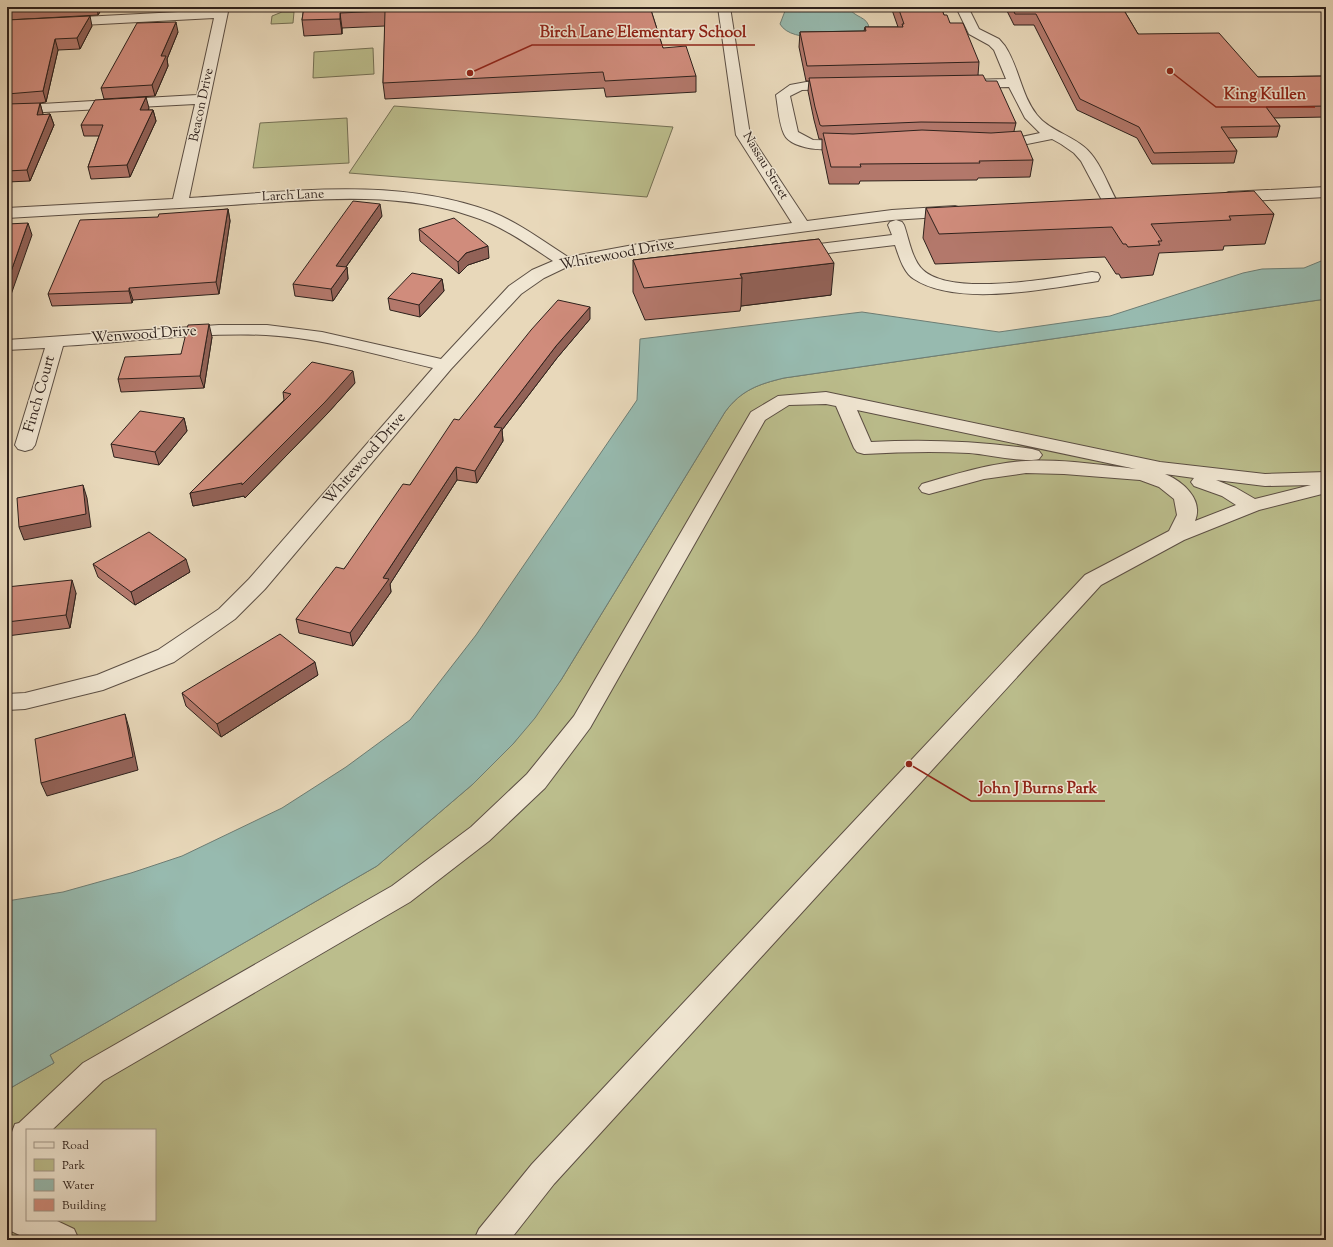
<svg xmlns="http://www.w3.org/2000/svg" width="1333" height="1247" font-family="'Sorts Mill Goudy',serif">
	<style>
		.green { fill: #bbbd8c; stroke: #746f54; fill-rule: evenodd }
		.water { fill: #97baaf; stroke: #6d7d74 }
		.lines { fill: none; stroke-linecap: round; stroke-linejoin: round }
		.minor-casing { stroke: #5c4f44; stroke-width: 2 }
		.minor { fill: #f0e6d2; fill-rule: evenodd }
		.wall { fill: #b3786b; stroke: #2e211c }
		.shaded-wall { fill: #926257; stroke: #2e211c }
		.building { fill: #d08c7c; stroke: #2e211c }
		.labels { text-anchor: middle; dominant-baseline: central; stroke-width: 3; stroke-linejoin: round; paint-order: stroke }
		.far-street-label { font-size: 13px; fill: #2e211c; stroke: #f0e6d2 }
		.street-label { font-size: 15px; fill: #2e211c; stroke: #f0e6d2 }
		.leader { fill: none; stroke: #8f2418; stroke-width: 1.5 }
		.callout-dot { fill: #8f2418; stroke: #f0e6d2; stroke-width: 1.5 }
		.callout-label { font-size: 16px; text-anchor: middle; font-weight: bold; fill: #8f2418; stroke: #f0e6d2; stroke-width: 3; stroke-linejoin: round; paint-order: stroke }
	</style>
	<rect width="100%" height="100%" fill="#e8d8ba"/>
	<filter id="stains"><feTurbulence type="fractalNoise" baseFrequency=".005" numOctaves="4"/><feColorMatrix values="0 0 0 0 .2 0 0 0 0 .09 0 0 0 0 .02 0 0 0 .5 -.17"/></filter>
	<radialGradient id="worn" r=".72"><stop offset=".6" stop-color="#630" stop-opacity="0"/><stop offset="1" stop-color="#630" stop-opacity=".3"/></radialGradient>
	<!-- green -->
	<g class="green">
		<polygon points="282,12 294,12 293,23 271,24 272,16"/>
		<polygon points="373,48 374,74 313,78 314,52"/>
		<polygon points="394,106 673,127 647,197 349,173"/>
		<polygon points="347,118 349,163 253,168 260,123"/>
		<path d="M1326,299V1240H7V1090L54,1063L50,1055L377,866L473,784L513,744L561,680L725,412C741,390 759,384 784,378ZM27,1130H155V1220H27Z"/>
	</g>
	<!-- water -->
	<g class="water">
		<path d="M784,7H849C853,18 869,16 869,29L865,34C844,35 792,45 780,24L785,11Z"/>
		<path d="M1326,259V299L784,378C759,384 741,390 725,412L561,680L535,718L513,744L473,784L377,866L50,1055L54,1063L7,1090V901L63,892L131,873L182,856L282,808L346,767L410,720L476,635L637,400L640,339L862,312L999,332L1110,316L1243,273L1262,269L1304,268Z"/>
	</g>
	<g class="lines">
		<!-- minor casing -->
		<g class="minor-casing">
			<g id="minor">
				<path d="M217,7H229L189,198C288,192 396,176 492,212C519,223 543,241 568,257L655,241L792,223L736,135L718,7H730L750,135L807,221L892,210L955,206L961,208L963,211L961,214L955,216L892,220L655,251L569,266L544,278L521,294L451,369L265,589L235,619L174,662L103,690L25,709L7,710V694L25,693L97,675L158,650L219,609L249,579L433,368C378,355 322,338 266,335C199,332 130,342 63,346L35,445L32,449L25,451L18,449L15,445L45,348L7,350V340L219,325H267L322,332L441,359L509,286L532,270L553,261C527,244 501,225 471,216C394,190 310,200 231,205C156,209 82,214 7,218V208L173,199L195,104L7,114V106L197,95L214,18L7,29V21L216,10Z"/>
				<path d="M956,7H968L979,29L999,39L1005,46C1019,67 1021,95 1037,115C1049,130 1068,134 1083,146C1100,159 1107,184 1118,203L1115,206H1105L1081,161L1074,153L1061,144L1052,139L1012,147L991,146L989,143L991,140L1012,139L1040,133L1025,118L1009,87L968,88L963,87L961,84L963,81L968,80L1006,79L994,50L989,45L969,34Z"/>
				<path d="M817,80L843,82L845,85L843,88L838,89L802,90L790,96L798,132L813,140L857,141L859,144L857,147C841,151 793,153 784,134C779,123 778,107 776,95L790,85Z"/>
				<polygon points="1326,187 1326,197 1229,202 1224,200 1221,197 1224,194 1229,192"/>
				<path d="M896,220L902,222L904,225C909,239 912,260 923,270C952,297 1054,278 1092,272L1098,273L1100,277L1098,281L1092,282C1044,289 957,307 914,279C903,272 899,256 895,245L795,257L789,255L787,252L789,249L795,247L892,235L888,225L890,222Z"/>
				<path d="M826,392L1160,462L1265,474L1326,472V493L1259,510L1184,540L1101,585L554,1184L510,1240H474L479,1229L532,1164L1085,575L1169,531L1177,515L1174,499L1159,487L1140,480L1064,474L1026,473L984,479L929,494L922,492L919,488L922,484C956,474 991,463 1026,461C1063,459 1100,465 1136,469L857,410L871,442C925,439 978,441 1032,449L1039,451L1042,455L1039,459C1024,463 986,454 969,453C934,451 899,452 864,454L857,452L854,448L836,406L826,404L789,405L765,420L590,728L545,788L489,841L410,902L103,1081L52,1130H27V1220H55L74,1229L79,1240H30L11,1231L7,1221C7,1189 2,1154 15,1124L19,1123L83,1063L392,886L471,827L527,774L574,716L751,412L778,396ZM1165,474L1194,478L1191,482L1194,486L1222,496L1236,505L1195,521C1204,499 1182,481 1165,474ZM1216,480L1265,486L1311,485L1255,499L1236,488Z"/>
			</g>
		</g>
		<!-- minor -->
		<use href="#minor" class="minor"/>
	</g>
	<!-- wall -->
	<g class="wall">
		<polygon points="7,7 103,7 98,15 7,20"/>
		<polygon points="304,7 650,7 663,48 696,76 696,92 606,97 604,88 385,99 383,83 385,26 342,28 342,34 304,36 302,20"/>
		<polygon points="891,7 941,7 944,15 979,62 978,75 986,81 1016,123 1014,131 1033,160 1030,177 978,178 977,180 860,181 859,184 829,184 822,150 822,139 819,139 814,120 808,91 809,81 806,81 799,47 800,32 864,31 865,27 898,27"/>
		<polygon points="1005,7 1122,7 1138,34 1258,77 1326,76 1326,117 1274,118 1280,126 1277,137 1228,138 1237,151 1234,163 1152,164 1137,138 1077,110 1034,25 1014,25"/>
		<polygon points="7,20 92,26 80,49 58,50 46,102 40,103 43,115 50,114 54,125 30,181 7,182"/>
		<polygon points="178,32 167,59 168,66 155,96 104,99 101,88"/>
		<polygon points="149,108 148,110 153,110 156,121 130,177 91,179 88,167 99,136 84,136 81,125"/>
		<polygon points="926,208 1274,214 1265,244 1224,246 1223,250 1159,253 1153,275 1121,278 1119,274 1116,274 1105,257 935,264 923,238"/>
		<polygon points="228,209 230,221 219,294 133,300 132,303 52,306 48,294 158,217"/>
		<polygon points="382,216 346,267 347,267 348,279 333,301 295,296 293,284"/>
		<polygon points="419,229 489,258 468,265 459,274 420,241"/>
		<polygon points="819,239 831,295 741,306 740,311 645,320 633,292 633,260"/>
		<polygon points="442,279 444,291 420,317 390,310 388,298"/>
		<polygon points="590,319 557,358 502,430 503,441 477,483 457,480 390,584 391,592 353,646 299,633 296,619 344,569 410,485 459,420"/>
		<polygon points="212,337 204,388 121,392 118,379 181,354"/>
		<polygon points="355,383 327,414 245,498 244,496 193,506 190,493 284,400 283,392"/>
		<polygon points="184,418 187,431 159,465 114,457 111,444"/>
		<polygon points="93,564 190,572 135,605 98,577"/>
		<polygon points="7,587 76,593 70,628 7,636"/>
		<polygon points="318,675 221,737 186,706 182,693"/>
	</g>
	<!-- shaded-wall -->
	<g class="shaded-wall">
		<polygon points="97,7 103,7 98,15"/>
		<polygon points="340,13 342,28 342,34 340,19"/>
		<polygon points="90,16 92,26 80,49 77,38"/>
		<polygon points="176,22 178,32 167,59 168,66 155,96 152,85 161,56"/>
		<polygon points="55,39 58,50 46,102 43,91"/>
		<polygon points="146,97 149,108 143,121 140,110"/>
		<polygon points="40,103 43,114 41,126 37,115"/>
		<polygon points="153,110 156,121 130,177 127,165"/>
		<polygon points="50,114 54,125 30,181 27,170"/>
		<polygon points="380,204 382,216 338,278 336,266"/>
		<polygon points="228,209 230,221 219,294 216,282"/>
		<polygon points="28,223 32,235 7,306 7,283"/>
		<polygon points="488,246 489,258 468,265 459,274 458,262 466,253"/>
		<polygon points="834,263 831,295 741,306 742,278 740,274"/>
		<polygon points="347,267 348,279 333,301 331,289"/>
		<polygon points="442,279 444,291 420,317 419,305"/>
		<polygon points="129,288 133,300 132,303 129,291"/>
		<polygon points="590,307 590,319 557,358 502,430 503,441 477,483 475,471 494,427 556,346"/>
		<polygon points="209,324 212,337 204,388 200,376"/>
		<polygon points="353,371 355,383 327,414 245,498 244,496 193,506 190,493"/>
		<polygon points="184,418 187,431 159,465 155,452"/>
		<polygon points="456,467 457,480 390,584 391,592 353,646 350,633 383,578"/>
		<polygon points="83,485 87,498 91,527 24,540 19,527"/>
		<polygon points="186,559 190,572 135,605 131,592"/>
		<polygon points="72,580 76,593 70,628 66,615"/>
		<polygon points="315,662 318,675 221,737 217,724"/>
		<polygon points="125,714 129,728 138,770 47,796 41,783"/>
	</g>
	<!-- building -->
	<g class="building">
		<polygon points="7,7 51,7 7,9"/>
		<polygon points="304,7 650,7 663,48 686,46 696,76 605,81 603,72 383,83 385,11 340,13 340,19 302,20"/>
		<polygon points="898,7 941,7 944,15 947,15 950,23 963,23 979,62 807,66 800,32 866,31 865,27 903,27 902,24 904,24"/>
		<polygon points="1012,7 1122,7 1138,34 1219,33 1258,77 1326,76 1326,106 1266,107 1280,126 1221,127 1237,151 1154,153 1139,127 1080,99 1036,14 1015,14"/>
		<polygon points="90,16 77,38 55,39 43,91 7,94 7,20"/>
		<polygon points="176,22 161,56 166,56 152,85 101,88 137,23"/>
		<polygon points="983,75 986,81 997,81 1016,123 921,122 822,126 820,125 815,107 809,78"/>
		<polygon points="146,97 140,110 153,110 127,165 88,167 103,125 81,125 95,100"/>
		<polygon points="40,103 37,115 50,114 27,170 7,171 7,104"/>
		<polygon points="922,130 991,133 1021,131 1033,160 979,161 980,163 860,164 861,167 831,167 823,133 853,134"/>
		<polygon points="1254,191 1274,214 1229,216 1231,220 1151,224 1162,241 1158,241 1160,245 1128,247 1126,244 1123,244 1112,227 939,234 926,208"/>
		<polygon points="353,201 380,204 336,266 347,267 331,289 293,284"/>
		<polygon points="228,209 216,282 129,288 129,291 48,294 80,220 158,217 159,214"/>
		<polygon points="454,218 488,246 466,253 458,262 419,229"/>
		<polygon points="28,223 7,283 7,224"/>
		<polygon points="819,239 834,263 740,274 742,278 644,288 633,260"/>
		<polygon points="412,273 442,279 419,305 388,298"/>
		<polygon points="558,300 590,307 556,346 494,427 502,428 475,471 456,467 383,578 389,579 350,633 296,619 336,567 344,569 403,484 410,485 454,419 459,420 531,330"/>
		<polygon points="209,324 200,376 118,379 125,357 181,354 188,325"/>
		<polygon points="312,362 353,371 325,402 242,485 242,483 190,493 291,394 283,392"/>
		<polygon points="140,411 184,418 155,452 111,444"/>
		<polygon points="83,485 86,514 19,527 17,498"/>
		<polygon points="149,532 186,559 131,592 93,564"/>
		<polygon points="72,580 66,615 7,622 7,587"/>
		<polygon points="280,634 315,662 217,724 182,693"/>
		<polygon points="125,714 133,757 41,783 35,739"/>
	</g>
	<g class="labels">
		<!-- far-street labels -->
		<g class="far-street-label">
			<text transform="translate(202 105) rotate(-78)">Beacon Drive</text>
			<text transform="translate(765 166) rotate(59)">Nassau Street</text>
			<text transform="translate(293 196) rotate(-3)">Larch Lane</text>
		</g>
		<!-- street labels -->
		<g class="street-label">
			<text transform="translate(617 255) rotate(-11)">Whitewood Drive</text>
			<text transform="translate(144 335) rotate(-4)">Wenwood Drive</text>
			<text transform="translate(40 394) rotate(-74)">Finch Court</text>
			<text transform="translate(365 459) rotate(-49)">Whitewood Drive</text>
		</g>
	</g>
	<!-- callouts -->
	<path class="leader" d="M470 73L532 45H755M1170 71L1216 107H1315M909 764L971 801H1105"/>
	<g class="callout-dot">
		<circle cx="470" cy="73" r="4"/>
		<circle cx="1170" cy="71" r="4"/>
		<circle cx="909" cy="764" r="4"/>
	</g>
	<g class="callout-label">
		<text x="643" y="37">Birch Lane Elementary School</text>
		<text x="1265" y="99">King Kullen</text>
		<text x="1038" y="793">John J Burns Park</text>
	</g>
	<!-- margin -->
	<rect width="1333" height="1247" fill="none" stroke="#e8d8ba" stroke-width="24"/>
	<rect x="8" y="8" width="1317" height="1231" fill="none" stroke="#2e211c" stroke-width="2"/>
	<rect x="12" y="12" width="1309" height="1223" fill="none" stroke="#2e211c"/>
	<!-- legend -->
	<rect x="26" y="1129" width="130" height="92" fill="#f0e6d2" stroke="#a29789"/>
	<rect x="34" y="1142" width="20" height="6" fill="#f0e6d2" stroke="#a29789"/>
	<text x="62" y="1149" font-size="12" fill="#2e211c">Road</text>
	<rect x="34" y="1159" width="20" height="12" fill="#bbbd8c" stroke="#a29789"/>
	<text x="62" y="1169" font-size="12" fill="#2e211c">Park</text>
	<rect x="34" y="1179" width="20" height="12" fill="#97baaf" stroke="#a29789"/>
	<text x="62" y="1189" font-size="12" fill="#2e211c">Water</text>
	<rect x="34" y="1199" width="20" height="12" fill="#d08c7c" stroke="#a29789"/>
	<text x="62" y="1209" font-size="12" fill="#2e211c">Building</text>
	<rect width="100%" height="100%" filter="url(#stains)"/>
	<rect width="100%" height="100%" fill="url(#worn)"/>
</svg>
